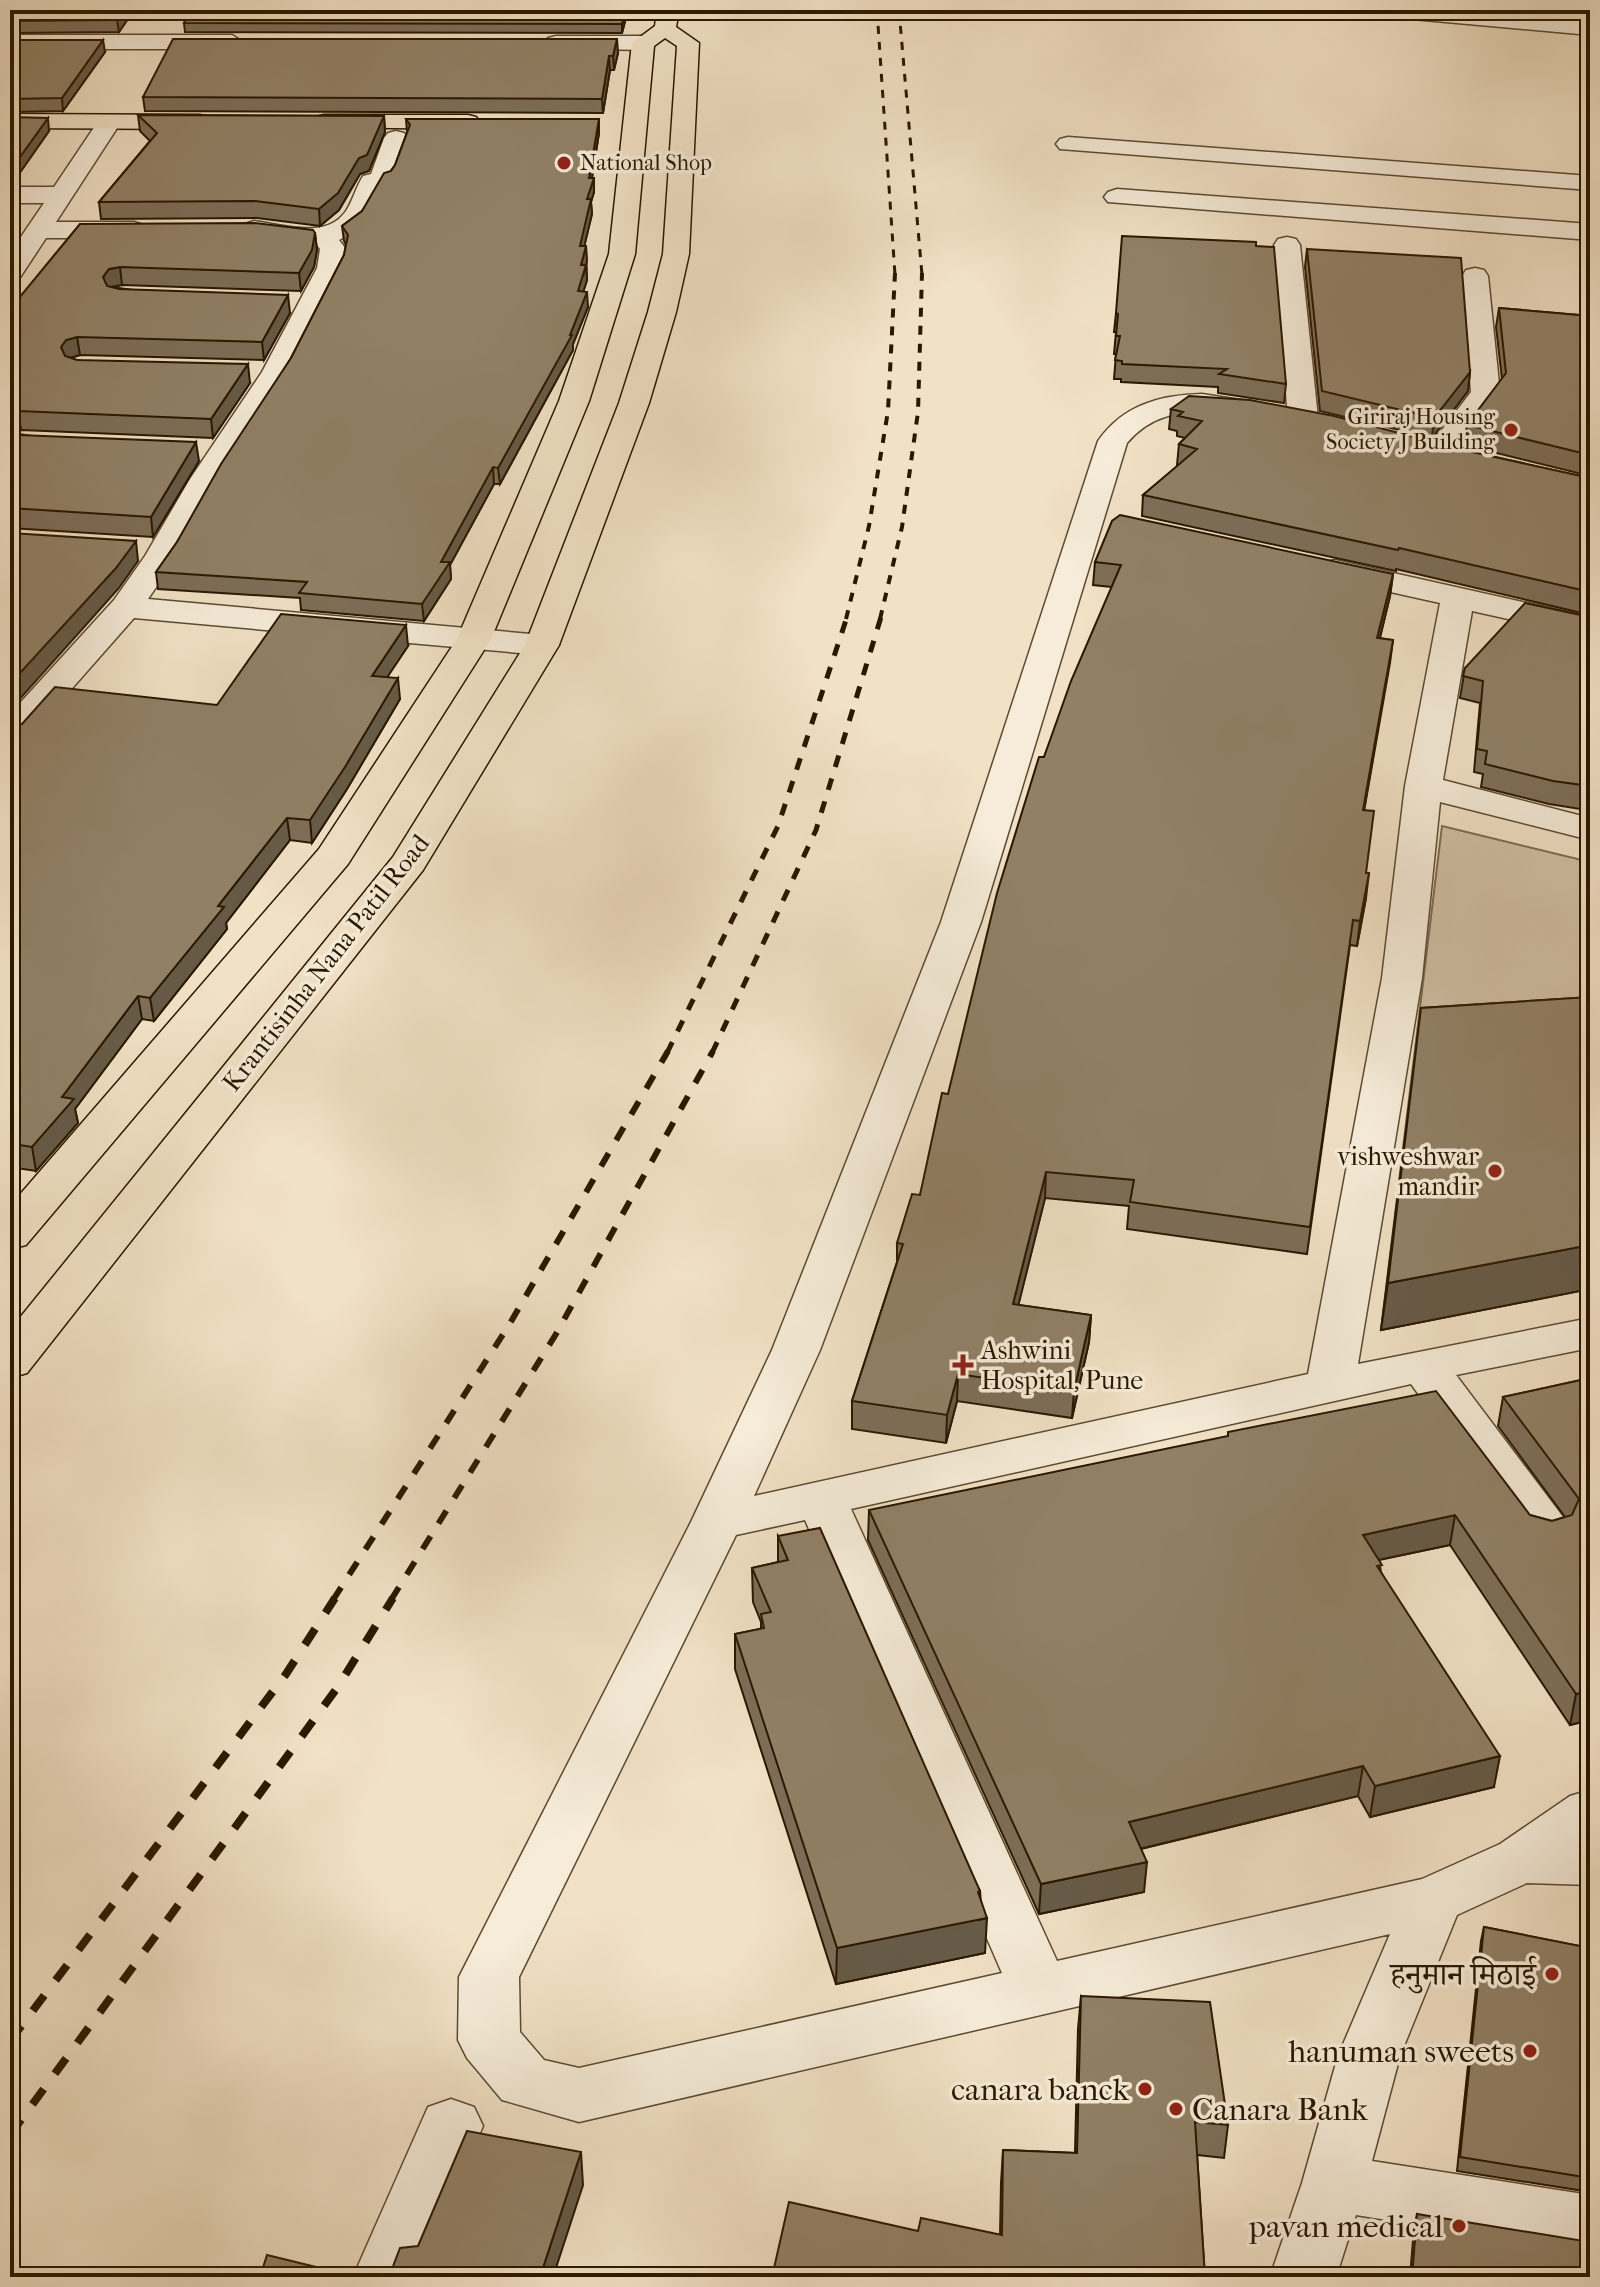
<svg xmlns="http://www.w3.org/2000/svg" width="1600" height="2287" viewBox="0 0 1600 2287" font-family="'IM FELL French Canon','Noto Serif Devanagari',serif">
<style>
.green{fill:#cfbfa4;stroke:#7c6b52;stroke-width:2}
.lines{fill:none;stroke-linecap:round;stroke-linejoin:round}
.minor-casing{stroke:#5c4a31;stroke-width:3}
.major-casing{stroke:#2a1700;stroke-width:3}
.minor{fill:#f6ecd9;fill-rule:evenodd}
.major{fill:#f1e1c5;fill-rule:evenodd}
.rail-far4{stroke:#2a1700;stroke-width:3;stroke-dasharray:8 8;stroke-linecap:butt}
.rail-far3{stroke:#2a1700;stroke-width:4;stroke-dasharray:9 9;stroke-linecap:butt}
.rail-far2{stroke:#2a1700;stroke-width:5;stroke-dasharray:12 12;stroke-linecap:butt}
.rail-far1{stroke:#2a1700;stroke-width:6;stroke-dasharray:15 15;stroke-linecap:butt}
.rail{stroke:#2a1700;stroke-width:8;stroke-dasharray:19 19;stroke-linecap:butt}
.wall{fill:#7d6e58;stroke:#2a1700;stroke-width:2}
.shaded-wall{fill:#665a47;stroke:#2a1700;stroke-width:2}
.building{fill:#918066;stroke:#2a1700;stroke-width:2}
.poi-dot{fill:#8f2418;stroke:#f6ecd9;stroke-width:3}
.labels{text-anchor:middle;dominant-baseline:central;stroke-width:7;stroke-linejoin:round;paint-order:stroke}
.far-poi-label{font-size:22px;fill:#2a1700;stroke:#f6ecd9;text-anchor:start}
.street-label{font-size:26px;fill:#2a1700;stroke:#f6ecd9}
.poi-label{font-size:26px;fill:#2a1700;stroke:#f6ecd9;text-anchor:end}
.near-poi-label{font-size:32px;fill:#2a1700;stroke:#f6ecd9;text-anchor:end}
</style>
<rect width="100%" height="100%" fill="#f1e1c5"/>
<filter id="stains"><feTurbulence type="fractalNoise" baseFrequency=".0025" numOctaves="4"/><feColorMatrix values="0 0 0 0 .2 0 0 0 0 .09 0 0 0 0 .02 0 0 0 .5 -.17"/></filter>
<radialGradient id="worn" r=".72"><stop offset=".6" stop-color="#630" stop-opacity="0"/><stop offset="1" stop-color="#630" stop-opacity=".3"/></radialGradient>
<path class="green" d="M1442 826 1590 862V1287L1381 1330Z"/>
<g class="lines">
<defs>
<path id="minor" d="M1368 10H1454L1590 21V35L1379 16Z
M10 35H232L243 42 232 49H10Z
M556 36H643L654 43 643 50 548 48 545 43 548 38Z
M109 115 117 117 121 122 56 222H134L143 225 147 230 143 235 134 238H46L19 279 10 281V253L44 203H10V187H54L101 117Z
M396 131 404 133 408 138 394 177 391 182 383 184C373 208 364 228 339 240L346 249 343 268 290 372 220 479 177 557 148 599 542 635 554 638 559 645 554 652 542 655 134 618 23 744 10 747V714L114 600 145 556 190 479 262 372 317 268 320 249 316 244 254 237 245 234 241 229 245 224 254 221C283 225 326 240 346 211 353 200 356 187 363 176L371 174 384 138 388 133Z
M1068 137 1590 176V190L1060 149 1056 144 1060 139Z
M1117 189 1590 224V240L1108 202 1104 197 1108 192Z
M1287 237 1296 239 1300 245 1318 418 1313 424 1303 427 1293 424 1288 418 1274 245 1278 239Z
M1475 268 1484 270 1488 276 1500 393 1451 458 1440 461 1429 458 1425 452 1471 392 1462 276 1466 270Z
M1202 394 1247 401 1252 407 1247 413C1236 416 1227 414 1215 413 1180 410 1151 415 1127 443L981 922 820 1350 754 1496 1308 1374 1382 978 1405 786 1440 603 1323 577 1319 570 1323 563 1335 560 1590 617V637L1472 611 1443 780 1590 818V840L1440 802 1422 978 1358 1364 1590 1318V1348L1456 1375 1563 1517 1571 1530 1563 1543 1545 1548 1527 1543 1411 1384 851 1509 1057 1961 1422 1879 1500 1844 1570 1796 1590 1790V1885L1527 1883 1457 1915 1400 2056 1372 2161 1590 2195V2253L1356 2215 1336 2277H1270L1302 2183 1338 2056 1390 1934 579 2122 502 2100 467 2058 458 2040 459 1977 691 1522 772 1350 941 922 1098 441C1123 405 1160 395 1202 394ZM805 1520 1002 1973 579 2068 544 2060 520 2032 519 1977 736 1535Z
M451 2099 474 2107 483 2126 419 2277H353L428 2107Z"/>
<path id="major" d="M657 10H679L676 27 699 43 689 254 676 312 649 403 559 645 423 870 27 1373 10 1378V1330L393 857 525 645 619 403 648 312 663 254 677 46 665 38 654 46 635 254 589 401 491 639 348 864 26 1245 10 1249V1206L319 849 457 639 559 401 609 254 632 43 655 26Z
M10 114 200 115 208 117 212 122 208 127 200 129 10 128Z
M324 115H468L476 117 480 122 476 127 468 129 316 127 312 122 316 117Z"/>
</defs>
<use href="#minor" class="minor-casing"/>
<use href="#major" class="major-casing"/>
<use href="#minor" class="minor"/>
<use href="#major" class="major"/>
<path class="rail-far4" d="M877 10 895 275
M899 10 922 275"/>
<path class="rail-far3" d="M846 619 869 526 888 411 895 273
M880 619 902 527 918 412 922 273"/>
<path class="rail-far2" d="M667 1053 778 826 847 617
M712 1053 816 830 881 617"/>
<path class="rail-far1" d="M333 1600 509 1325 668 1051
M391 1600 556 1334 713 1051"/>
<path class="rail" d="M10 2041 286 1674 335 1598
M10 2135 337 1688 393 1598"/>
</g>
<path class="wall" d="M10 10H134L119 32 10 33Z
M628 10 622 33 185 32 184 23Z
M10 40 105 52 63 111 10 112Z
M618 53 614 70H610L603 113 145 111 143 97Z
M138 115 384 116 385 132 369 171 360 174 339 210 320 226 257 218 101 219 99 202 150 141 140 131Z
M10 117 49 131 14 181H10Z
M406 119H599V133L592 178 594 192 591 202 592 214 584 246H586L587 280 583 292 588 307 573 344V350L500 484H494L450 565 451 579 424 621 301 610 300 598 158 589 156 572 177 542 291 358 344 255 346 245 344 241 342 226 362 211 395 165 407 132Z
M80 224 315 233 317 250 314 267 301 291 122 285 112 287 290 313 264 360 80 355 70 358 77 360 250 383 213 438 21 430 12 433 199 461 153 537 10 528V309Z
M1256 246 1286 384 1284 403 1218 393V387L1121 382V379H1114L1116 354H1114L1116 332H1114L1116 313Z
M1307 249 1470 372 1468 391 1432 438 1320 411 1305 267Z
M1499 308 1590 316V476L1464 445 1467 425 1502 379 1496 327Z
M1171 409 1472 452 1590 478V615L1396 569V571L1142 516 1143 495 1179 465H1177L1179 444 1185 438 1177 436V431L1169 429Z
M1095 562 1393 574 1390 596 1380 638 1393 640 1364 810 1366 898 1357 946 1350 945 1307 1254 1127 1229 1129 1206 1045 1198 1018 1305 1091 1315 1089 1342 1072 1418 957 1401 946 1443 852 1429V1401L897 1262V1243L920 1195 1044 757 1112 587 1093 585Z
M1590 617V815L1587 814V810L1549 804 1481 787 1483 774 1474 772 1480 703 1460 698 1465 668Z
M408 646 387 677 400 699 347 789 312 843 290 840 226 923 227 929 154 1021 142 1019 75 1109 78 1123 36 1171 17 1168 10 1177V728L217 705Z
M1590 997V1289L1381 1330 1421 1008Z
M1590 1378V1720L1570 1725 1450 1545 1379 1560 1381 1572 1494 1787 1370 1817 1358 1796 1141 1849 1144 1892 1039 1914 868 1540 869 1510 1530 1515 1552 1521 1565 1517 1498 1426 1503 1397Z
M778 1536 980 1891 985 1953 836 1984 735 1669V1634L761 1629V1622L753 1602 752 1568 778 1562Z
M1484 1927 1590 1948V2192L1457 2171 1481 1941Z
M1081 1996 1228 2125 1224 2158 1197 2155 1205 2277 918 2231 1000 2235 1001 2183 1003 2150 1075 2153 1078 2029Z
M1417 2214 1590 2277H1410L1414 2228Z"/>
<path class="shaded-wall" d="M124 10H134L119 32 117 20Z
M626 10H628L622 33V24Z
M617 39 618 53 614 70 613 56Z
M103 40 105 52 63 111 62 98Z
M609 56 610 70 603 113 602 99Z
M384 116 385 132 369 171 360 174 339 210 320 226 319 209Z
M48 118 49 131 14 181 12 168Z
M599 119V133L590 190 594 178V192L591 202 592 214 581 260 580 246 589 178Z
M315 233 317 250 314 267 301 291 299 273Z
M586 246 587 261 583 276 586 265 587 280 579 306 578 291 581 265Z
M120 267 122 285 111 287 106 294 103 277 109 269Z
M587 292 588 307 573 344V350L500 484 498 468 570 335Z
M288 295 290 313 264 360 262 342Z
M77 337 80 355 69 358 64 365 61 347 66 340Z
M248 364 250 383 213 438 211 419Z
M1470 372 1468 391 1432 438 1434 418Z
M18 411 21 430 10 433V413Z
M196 442 199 461 153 537 151 517Z
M493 467 494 484 450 565 451 579 424 621 422 604 441 562Z
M136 541 138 561 119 588 10 710V684Z
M1393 574 1390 596 1374 661 1377 638Z
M406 625 408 646 374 697 372 676Z
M1393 640 1390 663 1360 834 1363 810Z
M398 678 400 699 347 789 312 843 310 820Z
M287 818 290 840 226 923 227 929 154 1021 150 998 218 906Z
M1369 873 1366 898 1357 946 1360 921Z
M138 996 142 1019 75 1109 78 1123 36 1171 32 1147 62 1097Z
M13 1144 17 1168 10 1177V1147Z
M1046 1172 1045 1198 1012 1331 1013 1304Z
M1590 1245V1289L1381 1330 1388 1283Z
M1091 1315 1089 1342 1072 1418 1074 1391Z
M958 1374 957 1401 946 1443 947 1415Z
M1455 1515 1450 1545 1359 1564 1363 1535Z
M1590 1691V1720L1570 1725 1576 1694Z
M1500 1756 1494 1787 1370 1817 1375 1786Z
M1363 1766 1358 1796 1127 1852 1129 1822Z
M1147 1862 1144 1892 1039 1914 1041 1884Z
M980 1891 979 1920 987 1918 985 1953 836 1984 837 1948Z
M581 2152 583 2185 553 2277H540Z"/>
<path class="building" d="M10 10H124L117 20 10 21Z
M190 10H626L622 24 184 23Z
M173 39H617L613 56H609L602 99 143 97Z
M10 40H103L62 98 10 99Z
M138 115 384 116 367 155 359 158 338 193 319 209 255 201 99 202 157 133Z
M10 117 48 118 12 168H10Z
M406 119H599L589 178H594L587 199H591L580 246H586L581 265H586L578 291 587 292 570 335H572L498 468 493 467 441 562H450L422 604 299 593 307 582 156 572 177 542 221 464 291 358 344 255 348 235 342 226 362 211 384 173 391 171 395 165 410 125Z
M255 223 313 230 315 233 312 250 299 273 120 267 109 269 103 277 107 286 119 289 288 295 262 342 77 337 66 340 61 347 65 356 77 360 248 364 211 419 18 411 10 413V309L80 224Z
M1122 236 1256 242V246L1274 247 1286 384 1219 374 1227 369 1122 364V361L1115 360 1120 336H1116L1118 314 1116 313Z
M1307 249 1461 258 1470 372 1434 418 1322 391Z
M1499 308 1590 316V455L1467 425 1506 373Z
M1189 396 1250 400 1334 416 1472 452 1590 478V592L1399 548 1398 550 1143 495 1197 449 1179 444 1202 421 1178 416 1183 412 1171 409Z
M10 432 18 435 196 442 151 517 10 508Z
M1120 515 1393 574 1377 638 1393 640 1363 810 1374 811 1366 873H1369L1360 921 1353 920 1310 1227 1130 1202 1134 1180 1046 1172 1013 1304 1091 1315 1074 1391 958 1374 947 1415 852 1401 903 1244 897 1243 912 1194 920 1195 942 1093 948 1094 997 893 1039 757H1044L1071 681 1121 565 1095 562 1112 521Z
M10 533 136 541 116 568 10 684Z
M1525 603 1590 617V786L1553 781 1485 764 1487 751 1477 749 1483 681 1463 676 1465 668Z
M281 614 406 625 372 676 398 678 345 767 310 820 287 818 218 906 224 907 150 998 138 996 62 1097 74 1099 32 1147 13 1144 10 1147V727L22 724 55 687 217 705Z
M1590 997V1245L1388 1283 1421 1008Z
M1590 1378V1691L1576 1694 1455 1515 1363 1535 1382 1565 1377 1566 1500 1756 1375 1786 1363 1766 1129 1822 1147 1862 1041 1884 869 1510 1228 1436V1432L1436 1391 1530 1515 1552 1521 1572 1515 1579 1499 1503 1397Z
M820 1528 980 1891 978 1892 987 1918 837 1948 735 1634 764 1628 761 1614 771 1612 752 1568 788 1560 778 1536Z
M1484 1927 1590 1948V2178L1460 2157Z
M1081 1996 1210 2002 1228 2125 1195 2122 1205 2277H772L789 2202 918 2231 921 2218 1002 2235 1003 2150 1077 2153Z
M467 2131 581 2152 540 2277H389L400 2248 418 2246Z
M1417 2214 1590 2242V2277H1412Z
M267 2255 357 2277H260Z"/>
<g class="poi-dot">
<circle cx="564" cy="163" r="8"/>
<circle cx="1511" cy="430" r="8"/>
<circle cx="1495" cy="1171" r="8"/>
<path d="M959 1353h8v8h8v8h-8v8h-8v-8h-8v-8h8z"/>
<circle cx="1552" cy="1974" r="8"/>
<circle cx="1530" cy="2051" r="8"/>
<circle cx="1145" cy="2089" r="8"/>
<circle cx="1176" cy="2109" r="8"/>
<circle cx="1459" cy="2226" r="8"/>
</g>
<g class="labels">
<g class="far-poi-label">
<text x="580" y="163">National Shop</text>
<text x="1495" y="417" text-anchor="end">Giriraj Housing<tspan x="1495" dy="25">Society J Building</tspan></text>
</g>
<g class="street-label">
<text transform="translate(326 963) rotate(-52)">Krantisinha Nana Patil Road</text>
</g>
<g class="poi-label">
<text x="1479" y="1156">vishweshwar<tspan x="1479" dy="30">mandir</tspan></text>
<text x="981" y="1350" text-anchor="start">Ashwini<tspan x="981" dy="30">Hospital, Pune</tspan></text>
</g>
<g class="near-poi-label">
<text x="1536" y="1974">हनुमान मिठाई</text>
<text x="1514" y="2051">hanuman sweets</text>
<text x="1129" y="2089">canara banck</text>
<text x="1192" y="2109" text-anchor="start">Canara Bank</text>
<text x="1443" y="2226">pavan medical</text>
</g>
</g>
<rect width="1600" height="2287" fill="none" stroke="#f1e1c5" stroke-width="40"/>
<rect x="12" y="12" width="1576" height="2263" fill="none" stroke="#2a1700" stroke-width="4"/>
<rect x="20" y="20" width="1560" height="2247" fill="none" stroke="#2a1700" stroke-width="2"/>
<rect width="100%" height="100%" filter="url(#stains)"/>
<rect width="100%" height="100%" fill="url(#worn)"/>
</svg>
